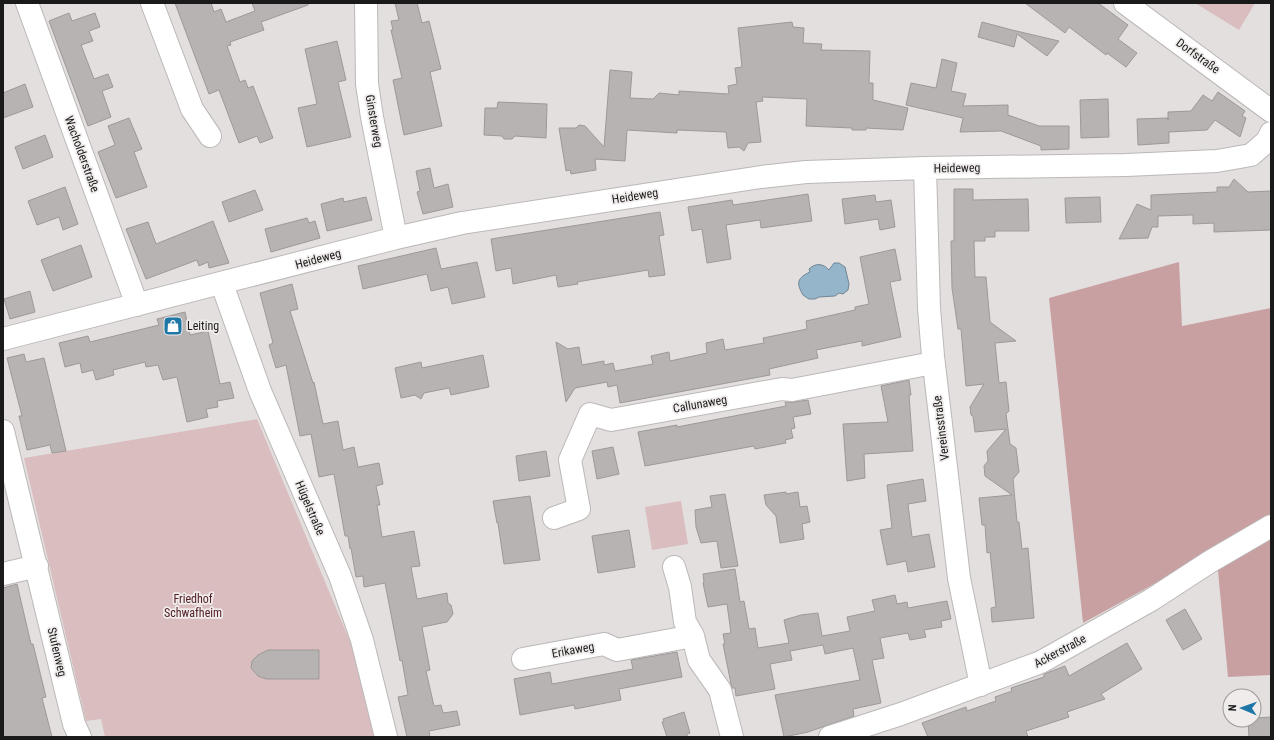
<svg xmlns="http://www.w3.org/2000/svg" width="1274" height="740" viewBox="0 0 1274 740" font-family="'Roboto Condensed',sans-serif">
<style>
.green{fill:#dabdbe}
.forest{fill:#c8a0a1}
.water{fill:#95b5cb;stroke:#708696}
.building{fill:#b7b3b3;stroke:#9d9999}
.lines{fill:none;stroke-linecap:round;stroke-linejoin:round}
.minor-casing{stroke:#bcb8b8;stroke-width:24}
.minor{stroke:#fff;stroke-width:22}
.labels{text-anchor:middle;dominant-baseline:central;stroke-width:3.5;stroke-linejoin:round;paint-order:stroke}
.street-label{font-size:12px;fill:#1b1a1a;stroke:#f0ecec}
.poi-label{font-size:12px;fill:#1b1a1a;stroke:#f0ecec;text-anchor:start}
.park-label{font-size:12px;fill:#542025;stroke:#f0ecec}
</style>
<rect width="100%" height="100%" fill="#e3dfdf"/>
<path class="green" d="M1195 3H1255L1239 30Z
M257 419 359 663 375 737H105L101 719 86 721 24 458Z
M681 501 688 544 652 550 645 507Z"/>
<path class="forest" d="M1179 262 1182 326 1271 308V675L1228 677 1216 550 1083 623 1049 298Z"/>
<path class="water" d="M834 263H839L845 267 849 284 848 290 843 294 839 293 835 296 819 297 815 299H809L803 295C796 283 797 278 810 272L809 269C815 263 823 263 829 270Z"/>
<path class="building" d="M175 3H211L214 12 221 9 226 22 255 11 252 3H308V5L261 22 264 30 230 42 231 45 227 46 240 82 245 80 248 88 253 86 273 138 260 143 257 136 239 143 219 90 209 94Z
M395 3H417L422 23 429 21 441 69 430 72 442 126 404 135 393 80 402 78 391 30H393L391 21 399 20Z
M1025 3H1098L1128 25 1118 39 1137 53 1126 67 1107 53 1106 55 1069 27 1065 33Z
M69 13 72 21 95 13 100 27 89 31 93 41 81 45 94 79 108 74 113 87 102 91 111 117 88 126 49 21Z
M792 22 793 27 804 28 803 43 822 44 821 50 870 51 869 83H873V100L908 108 903 130 866 128V130H852V128L806 126 807 99 762 97 763 101 756 102 761 142 748 143 744 151 739 147 728 148 726 132 677 130V133L627 130 625 161 595 159 596 170 571 174 570 170 566 171 559 128H576L579 125 585 126 604 147 610 70 632 72 630 98 653 99 659 93 679 95V91L729 94 728 86 737 84 735 68 742 67 738 28Z
M982 22 1012 30 1059 41 1047 56 1017 34 1014 47 978 37Z
M337 41 346 80 338 82 351 137 307 147 298 108 317 104 305 49Z
M942 59 957 63 951 91 966 94 963 106 1008 105V115L1039 126H1069V149L1041 150V146L1001 131 960 132 963 118 906 105 911 83 936 88Z
M25 84 33 107 3 118V93Z
M1218 92 1245 111 1242 116 1246 118 1240 137 1215 120 1207 130 1169 132V143L1138 145 1137 119 1168 118V120V112L1191 111 1203 95 1212 101Z
M1108 99 1109 137 1081 138 1080 100Z
M498 102 547 104 546 138 515 136 512 139H504L502 136 484 135 485 108H497Z
M129 118 142 149 134 152 147 187 116 198 98 152 115 145 108 126Z
M45 135 53 157 23 169 15 147Z
M430 168 434 188 448 184 453 207 423 214 417 192 420 191 416 171Z
M1234 179 1248 192 1271 191V230L1214 232V223L1193 224V215L1158 216V227H1152L1148 238 1119 239 1137 204 1151 210V195L1217 192V187H1229Z
M65 187 78 224 63 230 59 217 37 225 28 201Z
M954 189H973V200L1028 199 1029 231H995V237H985V241H974L975 277H986L990 322 1016 341 995 343 999 383 1006 382 1009 411 1006 414 1010 444 1016 448 1019 472 1013 479 1017 522H1019L1022 549 1028 548 1034 618 992 622 991 608 996 607 990 552 987 553 985 525H982L979 498 1012 495 985 476 984 466 988 461 987 451 1006 429 975 432 973 416 971 415 970 407 984 384 966 386 961 329H958L952 288 951 241H954Z
M255 190 263 210 229 222 222 202Z
M808 194 812 221 761 228 760 220 726 225 731 259 707 263 702 229 692 231 688 207 732 200 733 205Z
M875 195 876 202 891 200 895 227 880 230 878 219 845 224 842 199Z
M366 197 372 220 327 231 321 204 343 198 344 202Z
M1100 197 1101 222 1066 223 1065 198Z
M660 212 664 235 659 236 665 275 649 277 648 270 577 282 578 284 558 287 556 275 513 284 511 268 496 271 491 239Z
M307 218 309 223 315 221 320 238 271 252 265 229Z
M213 221 229 263 209 268 208 262 199 266 197 260 146 279 126 229 148 222 156 244Z
M81 245 92 277 53 291 41 260Z
M436 248 441 269 477 262 485 297 452 304 448 287 431 291 427 274 363 289 358 266Z
M895 249 901 280 890 282 901 337 862 346V341L816 350 818 358 769 369 770 375 620 403 617 385 608 387 607 382 575 388 566 402 556 342 568 349 579 347 582 365 604 361V365L613 363 615 371 653 364 651 356 669 352 670 361 707 353 706 343 715 341 723 339 725 350 764 343 763 338 807 329 806 321 855 310V307L869 304 860 257Z
M292 284 298 309 290 311 313 383 314 382 323 424 338 421 343 450 354 447 358 467 379 463 383 484 376 486 380 505H377L382 537 414 531 420 566 411 567 417 599 447 593 448 603 451 605 453 614 447 622 422 627 430 670 426 671 434 706 441 705 443 713 457 711 460 725 429 731 430 737H407L398 697 408 695 402 660 400 661 385 583 364 587 363 576 356 577 351 548 350 549 348 536H345L334 474 319 477 311 434 300 436 286 365 276 368 269 345 273 343 260 293Z
M30 291 35 312 10 319 4 299Z
M185 312 190 335 208 331 220 384 230 382 234 398 217 401 218 407 206 409 208 417 187 422 177 377 163 380 158 365 146 367 145 362 113 370 114 375 96 380 93 370 82 373 80 363 65 367 59 343 88 336 90 342 159 325 157 319Z
M24 354 26 362 44 358 66 451 52 453 50 445 27 450 19 416H22L7 358Z
M483 355 489 387 451 395 449 388 424 393 421 399 415 395 401 398 395 368 421 362 422 368Z
M909 380 911 395H909L913 451 864 454 865 478 847 481 843 424 888 422 881 386Z
M808 400 811 414 793 417 795 428 791 429 793 438 785 440 786 443 755 449 754 446 645 466 638 432 677 425V427L786 406 785 402H794Z
M613 447 619 474 597 479 592 451Z
M546 451 550 476 519 481 516 456Z
M923 479 926 501 908 504 912 537 929 534 935 567 908 572 906 561 887 565 880 530 892 528 887 485Z
M786 492V494L798 492 800 507 807 506 810 522 802 524 804 539 780 543 776 516 766 505 764 495Z
M725 494 738 566 721 568 717 541 701 543 696 527 695 510 712 507 710 496Z
M530 496 540 560 504 564 498 523H497L493 501Z
M629 530 635 567 598 573 592 536Z
M735 569 740 602 744 601 749 629 755 628 758 648 789 643 784 620 801 615 818 613 822 636 850 631 847 617 875 611 872 600 895 595 897 604 907 602 908 608 947 601 951 619 941 621 942 627 924 630 926 637 910 640 908 633 880 638 884 658 872 660 881 703 853 709 854 716 808 732 784 737 775 695 860 680 853 648 825 654 823 645 790 651 792 660 770 664 775 689 736 696 735 688H732L731 684 723 644H725L723 634 731 633 727 604 708 607 703 583 704 582 703 574Z
M17 584 31 644H33L46 697 42 698 52 737H3V588Z
M1185 609 1202 639 1183 650 1166 620Z
M1127 643 1142 669 1101 694 1105 699 1067 712 1069 717 1026 731 1028 737H928L922 723 966 707 967 711 996 701 995 697 1012 691 1011 688 1044 677V674L1065 666 1069 676Z
M268 650H319V679H266L258 676 251 668 252 661 258 655Z
M677 652 682 677 619 689 621 700 575 709 574 705 520 715 514 679 550 672 552 684 633 669 631 660Z
M684 712 690 733 687 734V737H667L662 722 664 721 663 719Z
M1271 717V737H1249L1248 720H1254V718Z"/>
<g class="lines">
<defs>
<path id="minor" d="M27 3 137 305
M152 3 192 109 210 136
M366 3 367 84 372 117 396 238
M1125 3 1271 111
M925 168 929 308 933 356 959 578 981 685
M222 284 260 391 340 576 362 640 386 737
M3 339 396 238 462 223 761 177 806 172 925 168 1126 165 1217 161 1251 155 1267 141 1271 133
M3 431 74 724 80 737
M554 518 579 509 570 460 590 414 611 420 782 389 792 390 933 363
M674 567 680 587 685 622 693 636 699 660 720 690 732 737
M3 574 37 566
M523 659 604 644 617 650 693 636
M830 737 901 714 1041 662 1151 600 1211 561 1271 526"/>
</defs>
<use href="#minor" class="minor-casing"/>
<use href="#minor" class="minor"/>
</g>
<defs>
<symbol id="shop-square" viewBox="-11 -11 22 22"><rect x="-9" y="-9" width="18" height="18" rx="4" fill="#1e77a6" stroke="#f0ecec"/><path d="M-5-2.5h2.3a2.7 3.5 0 0 1 5.4 0H5L5.5 6h-11ZM-1.5-2.5h3a1.5 2.3 0 0 0-3 0Z" fill="#fff"/></symbol>
</defs>
<g fill-rule="evenodd">
<use href="#shop-square" x="162" y="315" width="22" height="22"/>
</g>
<g class="labels">
<g class="street-label">
<text transform="translate(1198 56) rotate(36)">Dorfstraße</text>
<text transform="translate(374 121) rotate(80)">Ginsterweg</text>
<text transform="translate(82 154) rotate(70)">Wacholderstraße</text>
<text transform="translate(957 168) rotate(-1)">Heideweg</text>
<text transform="translate(635 196) rotate(-9)">Heideweg</text>
<text transform="translate(318 259) rotate(-15)">Heideweg</text>
<text transform="translate(700 404) rotate(-10)">Callunaweg</text>
<text transform="translate(941 428) rotate(-97)">Vereinsstraße</text>
<text transform="translate(310 508) rotate(67)">Hügelstraße</text>
<text transform="translate(573 650) rotate(-10)">Erikaweg</text>
<text transform="translate(1060 651) rotate(-28)">Ackerstraße</text>
<text transform="translate(57 652) rotate(77)">Stufenweg</text>
</g>
<g class="poi-label">
<text x="187" y="326">Leiting</text>
</g>
<g class="park-label">
<text x="193" y="599">Friedhof<tspan x="193" dy="14">Schwafheim</tspan></text>
</g>
</g>
<rect width="1274" height="740" fill="none" stroke="#1b1a1a" stroke-width="8"/>
<g transform="translate(1242 708) rotate(272)"><circle r="19" fill="#f0ecec" stroke="#9b9898"/>
<path d="M0-3L7 15L0 10L-7 15Z" fill="#1e77a6"/>
<text y="-6" font-size="11" font-weight="bold" text-anchor="middle" fill="#1b1a1a">N</text>
</g>
</svg>
